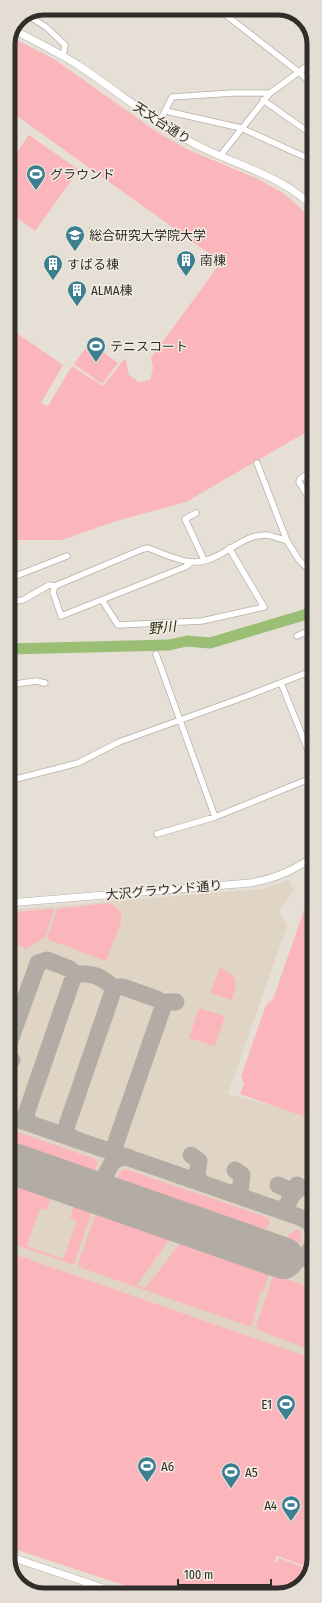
<svg xmlns="http://www.w3.org/2000/svg" width="322" height="1603" viewBox="0 0 322 1603" font-family="'Fira Sans Condensed','Noto Sans JP',sans-serif">
<style>
.built{fill:#e0d4c5}
.green{fill:#fbb6bc}
.lines{fill:none;stroke-linecap:round;stroke-linejoin:round}
.river{stroke:#9bbe75;stroke-width:11}
.taxiway{stroke:#b2aca5;stroke-width:17}
.runway{stroke:#b2aca5;stroke-width:42}
.minor-casing{stroke:#b6afa7;stroke-width:7}
.tertiary-casing{stroke:#b6afa7;stroke-width:8}
.secondary-casing{stroke:#b6afa7;stroke-width:8}
.minor{stroke:#fff;stroke-width:5.5}
.tertiary{stroke:#fff;stroke-width:7}
.secondary{stroke:#fff;stroke-width:7}
.labels{text-anchor:middle;dominant-baseline:central;stroke-width:3;stroke-linejoin:round;paint-order:stroke}
.street-label{font-size:13px;fill:#302d2a;stroke:#f3ece3}
.poi-label{font-size:13px;fill:#302d2a;stroke:#f3ece3;text-anchor:start}
.water-label{font-size:14px;font-style:italic;fill:#212f11;stroke:#f3ece3}
.rim{fill:none;stroke:#302d2a;stroke-width:5}
</style>
<rect width="100%" height="100%" fill="#e6dfd6"/>
<path class="built" d="M289 880 294 890 279 911 287 926 228 1094 284 1109 314 1120V1359L8 1252V910L262 889Z"/>
<path class="green" d="M11 37 54 59 157 132 187 149 258 179 283 193 308 215 314 223V435L310 430 186 502 113 522 62 540H8V327L63 365 41 403 48 406 72 366 103 386 125 358 129 375 139 382 150 380 153 368 151 358 221 262 14 114 8 122V44Z
M29 135 79 170 35 231 8 211V164Z
M90 342 118 363 102 384 74 364Z
M314 866V1120L240 1094 244 1084 241 1076 266 1005 273 999 308 899 309 886 306 872Z
M111 903 121 912V922L106 961 47 939 57 909Z
M54 909 46 936 27 949 8 941V912Z
M220 967 234 977 236 985 232 1000 210 993Z
M199 1008 225 1016 215 1046 189 1038Z
M8 1129 95 1159 98 1163 95 1171 89 1172 8 1144Z
M125 1169 269 1218V1224L264 1231 120 1182C116 1177 119 1171 125 1169Z
M8 1183 51 1198 47 1210 40 1208 27 1246 63 1259 77 1221 70 1218 74 1206 92 1212 74 1264H71L8 1242Z
M97 1211 171 1237 137 1285 146 1288 182 1240 270 1272 264 1290 260 1293 252 1325 248 1326 79 1267 78 1264Z
M296 1230H300L301 1232 300 1243 288 1238 289 1234Z
M8 1252 314 1359V1559L310 1568 277 1556 275 1562 277 1563 279 1558 310 1570 305 1583 283 1595H154L8 1547Z
M274 1274 314 1289V1351L258 1330 256 1326Z"/>
<g class="lines">
<path class="river" d="M8 649 169 645 187 641 210 643 314 612"/>
<path class="taxiway" d="M73 978C81 967 112 979 113 991
M8 1046 38 963 47 960 70 969 73 972V978L26 1114 27 1119 31 1124
M8 1060H12
M8 1116 302 1218 309 1222 314 1230
M71 1137 66 1132V1128L113 991 117 987H123L157 999 161 1002 163 1007
M120 1155 116 1152 115 1145 163 1007 168 1002H176
M191 1155 199 1161 197 1176 203 1184
M235 1170 242 1175 240 1193 246 1199
M105 1179 108 1192 117 1200
M278 1185 289 1190 290 1198
M84 1188C116 1186 99 1158 128 1157
M291 1198C295 1189 304 1185 314 1188
M277 1209C292 1210 289 1193 297 1185
M289 1260C303 1262 310 1253 314 1241"/>
<path class="runway" d="M8 1162 283 1258"/>
<defs>
<path id="minor" d="M217 8 300 73 314 86
M27 15 46 27 65 45 63 56
M263 100 314 136
M166 111 241 128 314 161
M159 123 172 97 233 93H270
M220 156 270 93 314 61
M257 463 287 541
M314 473 310 472 300 479 299 482 314 506
M196 513 185 519 204 560
M8 579 67 556
M55 586 53 592 61 616 185 567 192 562
M8 593 12 602
M102 600 118 625 202 621 264 607 229 548
M8 602 23 600 49 585 55 586 143 549 148 548C162 553 177 561 192 562 220 564 239 534 267 535 273 536 281 539 287 541L299 560 305 566H314
M297 636 314 628
M156 654 215 817
M281 683 314 765
M8 685 36 681 45 683
M8 781 78 763 119 742 247 696 314 670
M157 834 215 817 314 777"/>
<path id="tertiary" d="M8 903 250 883C274 879 295 870 314 856
M8 1556 124 1595
M83 1595 87 1582"/>
<path id="secondary" d="M14 30C35 41 57 52 78 65 116 90 151 120 191 142 232 165 282 174 314 208"/>
</defs>
<use href="#minor" class="minor-casing"/>
<use href="#tertiary" class="tertiary-casing"/>
<use href="#secondary" class="secondary-casing"/>
<use href="#minor" class="minor"/>
<use href="#tertiary" class="tertiary"/>
<use href="#secondary" class="secondary"/>
</g>
<defs>
<symbol id="stadium-pin" viewBox="-11 -11 22 30"><path d="M0 17L-7.5 6A9.5 9.5 0 1 1 7.5 6Z" fill="#3c7f90" stroke="#f3ece3"/><path d="M0-5a6.5 5 0 1 0 0 10a6.5 5 0 1 0 0-10ZM-3.5-1.8h7v3.6h-7Z" fill="#fff"/></symbol>
<symbol id="university-pin" viewBox="-11 -11 22 30"><path d="M0 17L-7.5 6A9.5 9.5 0 1 1 7.5 6Z" fill="#3c7f90" stroke="#f3ece3"/><path d="M0-5L7-2L0 1L-7-2ZM-4 1L0 2.5L4 1V4Q0 6-4 4Z" fill="#fff"/></symbol>
<symbol id="building-pin" viewBox="-11 -11 22 30"><path d="M0 17L-7.5 6A9.5 9.5 0 1 1 7.5 6Z" fill="#3c7f90" stroke="#f3ece3"/><path d="M-4-6H4V6H1V3H-1V6H-4ZM-2.5-4.3h1.7v1.8h-1.7ZM.8-4.3h1.7v1.8H.8ZM-2.5-1h1.7V.8h-1.7ZM.8-1h1.7V.8H.8Z" fill="#fff"/></symbol>
</defs>
<g fill-rule="evenodd">
<use href="#stadium-pin" x="25" y="163" width="22" height="30"/>
<use href="#university-pin" x="64" y="224" width="22" height="30"/>
<use href="#building-pin" x="175" y="249" width="22" height="30"/>
<use href="#building-pin" x="42" y="253" width="22" height="30"/>
<use href="#building-pin" x="66" y="279" width="22" height="30"/>
<use href="#stadium-pin" x="85" y="335" width="22" height="30"/>
<use href="#stadium-pin" x="275" y="1393" width="22" height="30"/>
<use href="#stadium-pin" x="136" y="1455" width="22" height="30"/>
<use href="#stadium-pin" x="220" y="1461" width="22" height="30"/>
<use href="#stadium-pin" x="280" y="1494" width="22" height="30"/>
</g>
<g class="labels">
<g class="street-label">
<text transform="translate(162 123) rotate(33)">天文台通り</text>
<text transform="translate(164 890) rotate(-5)">大沢グラウンド通り</text>
</g>
<g class="poi-label">
<text x="50" y="174">グラウンド</text>
<text x="89" y="235">総合研究大学院大学</text>
<text x="200" y="260">南棟</text>
<text x="67" y="264">すばる棟</text>
<text x="91" y="290">ALMA棟</text>
<text x="110" y="346">テニスコート</text>
<text x="272" y="1404" text-anchor="end">E1</text>
<text x="161" y="1466">A6</text>
<text x="245" y="1472">A5</text>
<text x="277" y="1505" text-anchor="end">A4</text>
</g>
<g class="water-label">
<text transform="translate(162 628) rotate(-6)">野川</text>
</g>
</g>
<path d="M0 0H322V1603H0ZM44 15H278A29 29 0 0 1 307 44V1559A29 29 0 0 1 278 1588H44A29 29 0 0 1 15 1559V44A29 29 0 0 1 44 15Z" fill="#e3ddd4" fill-rule="evenodd"/>
<path class="rim" d="M44 15H278A29 29 0 0 1 307 44V1559A29 29 0 0 1 278 1588H44A29 29 0 0 1 15 1559V44A29 29 0 0 1 44 15Z"/>
<path d="M178 1579v6h93v-6" fill="none" stroke="#302d2a" stroke-width="2"/>
<text x="184" y="1579" font-size="12" fill="#302d2a" stroke="#f3ece3" stroke-width="3" paint-order="stroke">100 m</text>
</svg>
